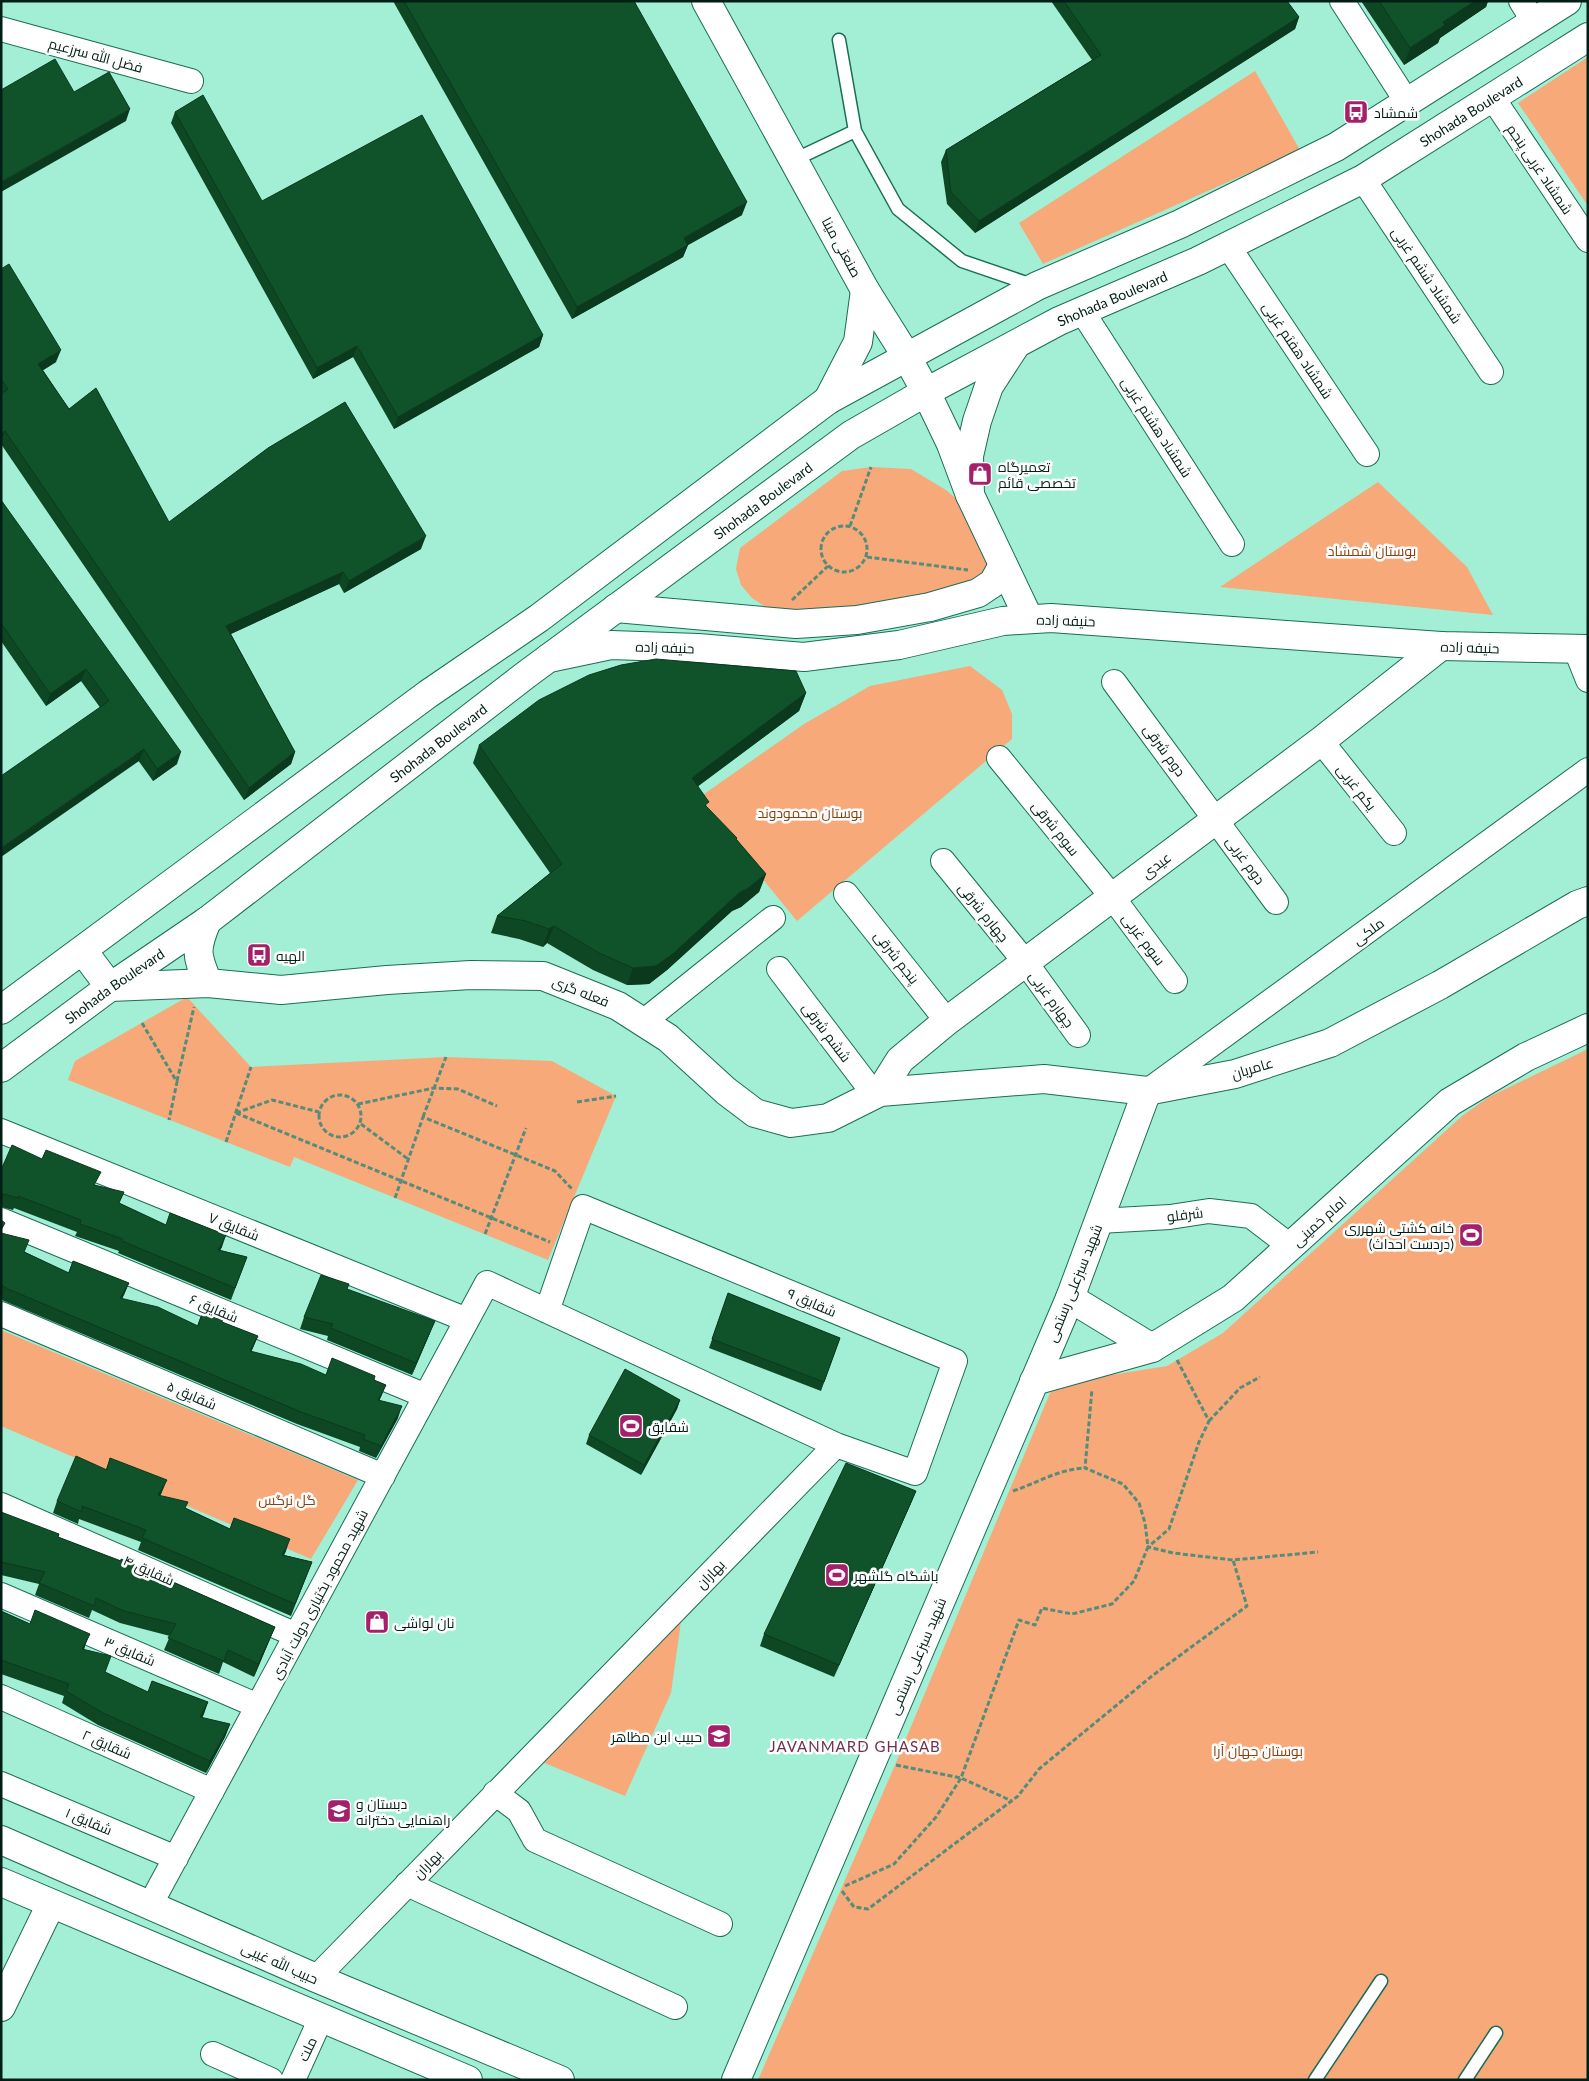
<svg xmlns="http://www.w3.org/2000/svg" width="1589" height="2081" viewBox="0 0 1589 2081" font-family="Lato,Cairo,sans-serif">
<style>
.green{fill:#f8a979}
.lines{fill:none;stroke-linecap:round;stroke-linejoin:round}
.service-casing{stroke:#1a6d58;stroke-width:15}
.minor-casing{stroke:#1a6d58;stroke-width:26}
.tertiary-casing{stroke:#1a6d58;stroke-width:30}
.secondary-casing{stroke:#1a6d58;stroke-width:30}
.path{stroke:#558c7a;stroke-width:3;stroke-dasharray:5 2.5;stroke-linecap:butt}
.service{stroke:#fff;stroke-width:12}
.minor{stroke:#fff;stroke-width:24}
.tertiary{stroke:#fff;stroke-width:28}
.secondary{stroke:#fff;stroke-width:28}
.wall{fill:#0e4724}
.shaded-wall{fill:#0b391d}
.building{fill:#10522a;stroke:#0b391d}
.labels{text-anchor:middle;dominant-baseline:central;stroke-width:5;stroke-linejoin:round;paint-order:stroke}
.street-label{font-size:14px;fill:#001e16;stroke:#fdfdfd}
.poi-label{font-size:14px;fill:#001e16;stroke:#fdfdfd;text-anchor:start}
.park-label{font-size:14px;fill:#87420d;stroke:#fdfdfd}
.neighbourhood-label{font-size:15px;letter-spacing:1px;fill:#713050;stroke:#fdfdfd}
</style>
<rect width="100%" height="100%" fill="#a2efd5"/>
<path class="green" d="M1588 57V206L1518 103Z
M1255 71 1300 150 1043 264 1019 223Z
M871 467 911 469 946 490 966 507 992 555 983 573 974 585 880 606 770 610 752 598 741 585 736 569 740 548 842 471Z
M1378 482 1467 567 1493 615 1220 587Z
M970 666 1002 690 1012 714V739L797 921 697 799 804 724 870 686Z
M187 997 251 1067 446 1057 552 1061 616 1096 548 1260 294 1157 290 1167 68 1080 75 1061Z
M1588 1049V2080H758L895 1765 1050 1393 1059 1386 1092 1378 1167 1366 1223 1333 1462 1116 1489 1097Z
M1 1330 358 1480 311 1559 1 1426Z
M682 1614 671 1693 625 1796 542 1762Z"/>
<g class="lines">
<defs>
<path id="service" d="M839 40 855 131 898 209 962 261 1035 286
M794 160 855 131
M1315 2080 1381 1981
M1465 2080 1496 2033"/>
<path id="minor" d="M1342 1 1407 102
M1521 1 1534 22
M1 29 191 81
M1492 97 1588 240
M1363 179 1491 372
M1228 246 1367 454
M1082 311 1232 544
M1576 650 1588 680
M1114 682 1276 902
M1321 741 1394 833
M999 758 1113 898 1175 981
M943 861 1026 963 1078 1035
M846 894 947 1021
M779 969 874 1094
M643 1022 773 918
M1149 1090 1588 770
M1 1131 467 1320
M1 1220 426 1396
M1099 1221 1170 1217 1209 1211 1251 1216 1290 1246
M547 1311 583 1207 955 1361 915 1473 836 1445
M1 1314 383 1476
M1 1505 296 1635
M1 1595 258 1706
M1 1697 212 1791
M1 1784 176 1858
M495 1793 519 1811 535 1840 720 1924
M407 1884 675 2007
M150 1905 487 1283 836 1445 316 1978
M213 2054 271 2080
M293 2080 321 2018"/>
<g id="tertiary">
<path d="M706 1 865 290 907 357 926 392 951 444 970 495"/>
<path d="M1015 346 989 386 977 421 969 456 970 495 1029 619"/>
<path d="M828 400 858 342 865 290"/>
<path d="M616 608 796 624 857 620 930 607 978 593 993 583 1003 565"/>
<path d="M207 921C195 950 196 954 208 983"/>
<path d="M83 951 110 987"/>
<path d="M110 987 208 983 281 990 387 980 471 975 543 976 618 1006 668 1038 726 1091 755 1113 791 1123 828 1118 880 1092 1044 1079 1147 1091 1235 1074 1330 1043 1440 985 1577 905 1588 901"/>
<path d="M1 1010 428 694 539 618 828 400 1037 286 1180 224 1336 147 1567 1"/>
<path id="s1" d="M1 1068 110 987 207 921 527 674 851 435 926 392 1059 321 1198 261 1363 179 1588 37"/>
<path d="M880 1092 900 1060 947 1021 1321 741 1441 646"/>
<path d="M1070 1298 1152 1348"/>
<path d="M1034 1381 1152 1348 1233 1298 1450 1102 1526 1057 1588 1028"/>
<path d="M1 2007 51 1904"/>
<path d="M736 2080 1070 1298 1147 1091"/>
</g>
<path id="secondary" d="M549 658 611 645 698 648 804 657 899 645 1003 621 1051 618 1441 646 1588 649
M1 1840 316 1978 560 2080
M1 1882 468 2080"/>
</defs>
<use href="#service" class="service-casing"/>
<use href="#minor" class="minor-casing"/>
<use href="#tertiary" class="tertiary-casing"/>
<use href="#secondary" class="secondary-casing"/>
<path class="path" d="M821 549a23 23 0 1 1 46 0a23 23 0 1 1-46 0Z
M850 526 871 467
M867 557 968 570
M792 600 828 566
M142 1023 177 1082 169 1120
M177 1081 194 1007
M319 1116a21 21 0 1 1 42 0a21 21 0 1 1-42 0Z
M577 1102 616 1096
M358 1104 434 1088 458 1089 497 1106
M236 1113 550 1242
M236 1113 272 1100 319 1112
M423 1117 446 1057
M361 1124 408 1159
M226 1142 251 1067
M395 1198 423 1117 555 1171 572 1189
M485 1234 526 1128
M1177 1360 1209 1421 1199 1442 1169 1529 1148 1547 1173 1553 1233 1560 1318 1552
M1209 1421 1240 1388 1260 1377
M1013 1491C1037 1483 1059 1469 1085 1468
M896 1765 961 1778 1012 1801
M845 1886 894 1864 936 1817 961 1778 1019 1620 1035 1625 1042 1608 1072 1614 1112 1604 1134 1581 1148 1547 1145 1523 1139 1503 1123 1484 1085 1468 1092 1389
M842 1891 854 1907 868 1909 1018 1796 1039 1769 1152 1676 1247 1606 1233 1560"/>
<use href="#service" class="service"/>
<use href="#minor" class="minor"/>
<use href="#tertiary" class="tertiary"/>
<use href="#secondary" class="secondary"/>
</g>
<path class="wall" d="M393 1H634L742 215 688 245 683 257 572 319Z
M1051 1H1287L1299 17 1295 29 975 233 947 204 941 162 946 150 1092 60Z
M1361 1H1488L1486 7 1440 38 1438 43 1404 65Z
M175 112 262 201 543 335 539 347 394 429 353 357 313 379 171 123Z
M1 269 56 362 43 370 69 409 169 522 421 549 344 593 339 584 231 634 295 752 291 764 244 800 1 444Z
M1 500 177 764 153 781 81 681 46 706 1 641Z
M806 693 799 711 698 786 707 807 737 840 766 874 759 892 741 907 732 911 667 970 649 984 627 985 593 970 547 943 543 947 519 939 491 933 497 916 550 873 473 763 479 745Z
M1 1170 96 1185 119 1203 166 1225 222 1247 220 1250 247 1257 231 1300 118 1253 119 1251 75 1236 77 1232 14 1208 13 1210 1 1207Z
M1 1233 25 1252 68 1273 73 1261 129 1283 122 1299 197 1326 205 1305 222 1322 258 1336 251 1352 326 1375 374 1380 386 1385 379 1401 398 1418 376 1458 359 1451 360 1447 297 1424 4 1301 1 1299Z
M347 1289 430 1333 412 1375 327 1340 328 1336 300 1329 304 1317Z
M728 1293 840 1338 821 1391 709 1348Z
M680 1400 677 1409 641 1475 586 1444 589 1435Z
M110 1458 162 1492 160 1496 230 1529 234 1518 286 1551 284 1555 312 1562 291 1616 138 1550 141 1542 79 1519 78 1524 53 1513 57 1501 106 1469Z
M916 1491 911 1503 834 1677 760 1646 764 1634Z
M1 1512 58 1537 121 1561V1559L275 1627 254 1677 223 1662 219 1674 164 1650 170 1636 120 1623 92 1610 89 1618 35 1595 39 1584 1 1575Z
M1 1611 30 1624 85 1646 84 1650 105 1672 148 1692 152 1681 208 1702 202 1718 230 1724 225 1737 206 1773 98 1725 62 1703 64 1696 1 1674Z"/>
<path class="shaded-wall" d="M1475 1H1488L1486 7 1440 38 1438 43 1404 65 1410 48 1443 22Z
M1299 17 1295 29 975 233 979 221Z
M130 109 126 121 1 192V182Z
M747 202 742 215 688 245 683 257 572 319 577 307 684 238Z
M543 335 539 347 394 429 398 417Z
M357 346 353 357 313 379 317 368Z
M61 350 56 362 34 376 38 364Z
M5 431 1 442V434Z
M426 536 421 549 344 593 349 581Z
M343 572 339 584 222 638 226 626Z
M86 669 81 681 46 706 50 694Z
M806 693 799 711 685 796 692 778Z
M144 749 139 761 1 857V848Z
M181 752 177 764 153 781 157 769Z
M295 752 291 764 244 800 249 788Z
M766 874 759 892 741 907 732 911 667 970 649 984 627 985 633 968Z
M554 926 547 943 543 947 549 929Z
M4 1194 1 1202V1195Z
M226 1235 222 1247 214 1262 218 1250Z
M129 1283 124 1295 116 1310 120 1298Z
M435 1321 430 1333 412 1375 416 1363Z
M258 1336 253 1348 245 1364 250 1351Z
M386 1385 381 1397 373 1413 378 1400Z
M680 1400 677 1409 641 1475 644 1465Z
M402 1406 398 1418 376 1458 381 1446Z
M167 1480 162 1492 154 1507 158 1495Z
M916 1491 911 1503 834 1677 839 1665Z
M290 1539 286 1551 278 1567 282 1555Z
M275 1627 270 1639 254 1677 258 1664Z
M90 1634 85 1646 78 1661 82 1649Z
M208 1702 204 1714 196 1730 200 1717Z
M230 1724 225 1737 206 1773 210 1761Z"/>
<path class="building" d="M404 1H634L747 202 684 238 688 245 577 307Z
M1064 1H1287L1299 17 979 221 951 192 946 150 1101 55Z
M1379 1H1475L1443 22 1445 25 1410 48Z
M55 59 74 92 109 72 130 109 1 182V90Z
M203 95 262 201 422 115 543 335 398 417 357 346 317 368 175 112Z
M9 264 61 350 38 364 69 409 96 388 169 522 268 448 345 402 426 536 349 581 343 572 226 626 295 752 249 788 5 431 1 434V394L8 389 1 379V269Z
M1 500 181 752 157 769 144 749 1 848V776L109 701 86 669 50 694 1 623Z
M656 659 796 671 806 693 692 778 709 802 705 805 737 838 736 839 766 874 747 889 739 893 674 953 656 966 633 968 599 953 554 926 549 929 526 921 497 916 562 864 479 745 539 700 589 675 621 665Z
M12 1145 42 1159 46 1150 101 1172 94 1185 124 1192 119 1203 166 1225 170 1213 226 1235 218 1250 247 1257 235 1288 122 1241 123 1239 80 1224 81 1220 18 1196V1198L4 1194 1 1195V1170Z
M1 1220 5 1223 1 1230Z
M1 1233 29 1240 24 1252 69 1273 73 1261 129 1283 120 1298 158 1307 198 1326 205 1305 225 1314 222 1322 258 1336 250 1351 301 1364 326 1375 332 1358 375 1376 374 1380 386 1385 378 1400 402 1406 381 1446 363 1439 365 1435 301 1412 8 1289 1 1285Z
M321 1275 349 1284 347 1289 435 1321 416 1363 331 1328 333 1324 304 1317Z
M728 1293 840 1338 824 1382 712 1339Z
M625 1369 680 1400 644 1465 589 1435Z
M76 1456 107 1470 110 1458 167 1480 158 1495 188 1502 185 1508 230 1529 234 1518 290 1539 282 1555 312 1562 295 1604 142 1538 146 1530 82 1506V1512L57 1501Z
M846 1463 916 1491 839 1665 764 1634Z
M1 1512 59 1534 58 1537 121 1561V1559L275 1627 258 1664 228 1650 224 1661 168 1638 176 1624 124 1611 96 1598 94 1606 39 1583 45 1572 1 1562Z
M35 1610 90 1634 82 1649 111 1656 105 1672 148 1692 152 1681 208 1702 200 1717 230 1724 210 1761 103 1713 66 1691 69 1684 1 1660V1611L30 1624Z"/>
<defs>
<symbol id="bus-square" viewBox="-11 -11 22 22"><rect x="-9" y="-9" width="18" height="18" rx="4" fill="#a5206b" stroke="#fdfdfd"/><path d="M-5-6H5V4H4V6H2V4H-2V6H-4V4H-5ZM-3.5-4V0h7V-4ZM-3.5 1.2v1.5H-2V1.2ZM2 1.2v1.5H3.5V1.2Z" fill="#fff"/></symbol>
<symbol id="shop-square" viewBox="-11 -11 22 22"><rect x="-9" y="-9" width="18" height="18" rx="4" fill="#a5206b" stroke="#fdfdfd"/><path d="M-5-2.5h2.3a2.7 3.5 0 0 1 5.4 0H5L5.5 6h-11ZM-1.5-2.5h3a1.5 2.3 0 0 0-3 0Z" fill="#fff"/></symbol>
<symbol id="stadium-square" viewBox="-11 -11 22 22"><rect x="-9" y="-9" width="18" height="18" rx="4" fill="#a5206b" stroke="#fdfdfd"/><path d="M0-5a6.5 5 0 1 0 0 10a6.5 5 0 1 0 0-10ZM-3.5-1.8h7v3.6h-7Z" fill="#fff"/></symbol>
<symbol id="school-square" viewBox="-11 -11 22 22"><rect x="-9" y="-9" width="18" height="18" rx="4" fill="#a5206b" stroke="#fdfdfd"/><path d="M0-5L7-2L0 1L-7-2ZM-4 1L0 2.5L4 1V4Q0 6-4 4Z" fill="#fff"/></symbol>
</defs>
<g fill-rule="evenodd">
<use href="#bus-square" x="1342" y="98" width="28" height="28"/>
<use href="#shop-square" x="966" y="460" width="28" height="28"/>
<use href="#bus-square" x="245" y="941" width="28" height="28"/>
<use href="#stadium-square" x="1457" y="1221" width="28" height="28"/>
<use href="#stadium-square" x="617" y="1412" width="28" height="28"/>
<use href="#stadium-square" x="823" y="1561" width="28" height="28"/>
<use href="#shop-square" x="363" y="1608" width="28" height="28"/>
<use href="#school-square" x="705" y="1722" width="28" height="28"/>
<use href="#school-square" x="325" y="1797" width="28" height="28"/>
</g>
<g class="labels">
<g class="street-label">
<text transform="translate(96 55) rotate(15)">فضل الله سرزعیم</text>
<text stroke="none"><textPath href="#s1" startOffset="1760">Shohada Boulevard</textPath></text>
<text transform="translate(1540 169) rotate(56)">شمشاد غربی پنجم</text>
<text transform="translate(842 247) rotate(61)">صنعتی مینا</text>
<text transform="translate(1427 275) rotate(56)">شمشاد ششم غربی</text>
<text stroke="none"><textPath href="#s1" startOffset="1355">Shohada Boulevard</textPath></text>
<text transform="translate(1298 350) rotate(56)">شمشاد هفتم غربی</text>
<text transform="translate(1157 427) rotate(57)">شمشاد هشتم غربی</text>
<text stroke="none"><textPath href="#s1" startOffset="950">Shohada Boulevard</textPath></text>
<text transform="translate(1066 620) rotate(2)">حنیفه زاده</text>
<text transform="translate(665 647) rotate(2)">حنیفه زاده</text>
<text transform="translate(1470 647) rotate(2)">حنیفه زاده</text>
<text stroke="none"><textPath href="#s1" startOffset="545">Shohada Boulevard</textPath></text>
<text transform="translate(1165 750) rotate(54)">دوم شرقی</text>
<text transform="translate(1357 787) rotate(52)">یکم غربی</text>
<text transform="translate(1056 828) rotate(51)">سوم شرقی</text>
<text transform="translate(1246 860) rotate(54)">دوم غربی</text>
<text transform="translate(1156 865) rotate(-38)">عیدی</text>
<text transform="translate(984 912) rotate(51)">چهارم شرقی</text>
<text transform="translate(1368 931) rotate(-36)">ملکی</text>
<text transform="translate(1144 939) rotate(53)">سوم غربی</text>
<text transform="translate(897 957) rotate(52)">پنجم شرقی</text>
<text stroke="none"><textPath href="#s1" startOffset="140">Shohada Boulevard</textPath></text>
<text transform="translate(581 991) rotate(22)">فعله گری</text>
<text transform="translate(1052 999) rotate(54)">چهارم غربی</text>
<text transform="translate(827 1032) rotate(53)">ششم شرقی</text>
<text transform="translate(1252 1068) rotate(-17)">عامریان</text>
<text transform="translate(1185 1214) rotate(-7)">شرفلو</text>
<text transform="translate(1319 1221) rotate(-42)">امام خمینی</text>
<text transform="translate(234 1226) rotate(22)">شقایق ۷</text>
<text transform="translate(1074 1283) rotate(-68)">شهید سبزعلی رستمی</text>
<text transform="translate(812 1302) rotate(23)">شقایق ۹</text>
<text transform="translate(214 1308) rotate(23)">شقایق ۶</text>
<text transform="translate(192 1395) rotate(23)">شقایق ۵</text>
<text transform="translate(149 1570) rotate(24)">شقایق ۴</text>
<text transform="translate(710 1574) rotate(-46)">بهاران</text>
<text transform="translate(319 1594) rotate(-62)">شهید محمود بختیاری دولت آبادی</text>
<text transform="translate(130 1651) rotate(23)">شقایق ۳</text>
<text transform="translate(917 1656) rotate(-67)">شهید سبزعلی رستمی</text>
<text transform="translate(107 1744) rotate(24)">شقایق ۲</text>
<text transform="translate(89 1821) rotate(23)">شقایق ۱</text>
<text transform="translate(427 1864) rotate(-46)">بهاران</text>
<text transform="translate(280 1963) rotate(24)">حبیب الله غیبی</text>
<text transform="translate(307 2049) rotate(-65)">ملت</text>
</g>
<g class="poi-label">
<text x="1374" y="112">شمشاد</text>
<text x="998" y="466">تعمیرگاه<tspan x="998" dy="16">تخصصی قائم</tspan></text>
<text x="276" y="955">الهیه</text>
<text x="1454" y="1227" text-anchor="end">خانه کشتی شهرری<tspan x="1454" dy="16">(دردست احداث)</tspan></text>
<text x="648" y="1426">شقایق</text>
<text x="854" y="1575">باشگاه گلشهر</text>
<text x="394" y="1622">نان لواشی</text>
<text x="702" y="1736" text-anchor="end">حبیب ابن مظاهر</text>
<text x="356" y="1803">دبستان و<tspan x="356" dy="16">راهنمایی دخترانه</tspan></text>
</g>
<g class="park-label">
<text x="1372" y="550">بوستان شمشاد</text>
<text x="810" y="812">بوستان محمودوند</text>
<text x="287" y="1499">گل نرگس</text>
<text x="1258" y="1750">بوستان جهان آرا</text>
</g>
<g class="neighbourhood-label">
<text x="855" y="1746">JAVANMARD GHASAB</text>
</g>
</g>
<rect width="1589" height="2081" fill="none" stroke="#001e16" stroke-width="5"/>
</svg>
